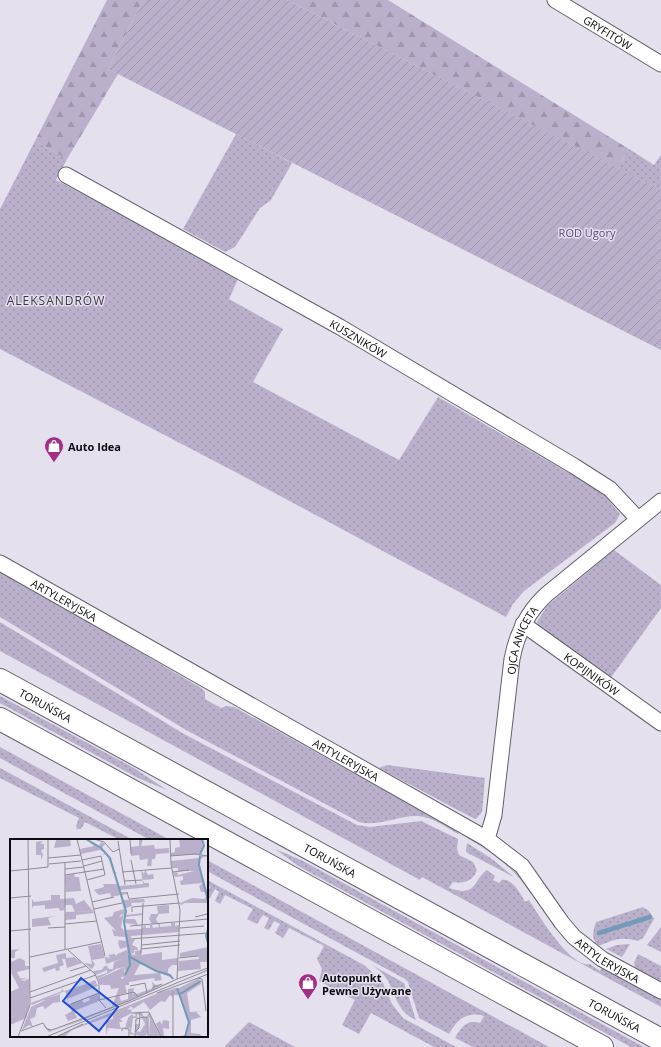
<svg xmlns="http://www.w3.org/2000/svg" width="661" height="1047" viewBox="0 0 661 1047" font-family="'Open Sans',sans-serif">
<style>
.grass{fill:url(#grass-dots)}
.forest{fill:url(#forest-firs)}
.garden{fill:url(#garden-furrows)}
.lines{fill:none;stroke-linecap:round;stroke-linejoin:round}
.stream{stroke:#729bb8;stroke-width:4.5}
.minor-casing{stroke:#65616d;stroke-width:17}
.highway-casing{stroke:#65616d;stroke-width:24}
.minor{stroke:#fff;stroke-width:15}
.highway{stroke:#fff;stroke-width:22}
.labels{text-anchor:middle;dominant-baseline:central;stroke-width:3;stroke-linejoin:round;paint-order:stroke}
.street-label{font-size:11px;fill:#0c0b0f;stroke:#e5e0ee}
.park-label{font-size:11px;fill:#5e467e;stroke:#e5e0ee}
.poi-label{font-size:11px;font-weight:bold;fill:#0c0b0f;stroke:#e5e0ee;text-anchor:start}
.neighbourhood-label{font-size:12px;letter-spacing:1px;fill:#3b3742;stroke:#e5e0ee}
.inset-river{fill:none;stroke:#729bb8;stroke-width:2}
.inset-road{fill:none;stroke:#8e8b95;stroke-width:1}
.view{fill:#1d4ed8;fill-opacity:0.15;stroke:#1d4ed8;stroke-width:2}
.inset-edge{fill:none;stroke:#0c0b0f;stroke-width:2}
</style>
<defs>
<pattern id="grass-dots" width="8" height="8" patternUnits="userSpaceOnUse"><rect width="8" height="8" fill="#bab0cb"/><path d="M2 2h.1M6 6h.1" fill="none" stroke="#9f96ad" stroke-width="1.8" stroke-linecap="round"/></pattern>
<pattern id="forest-firs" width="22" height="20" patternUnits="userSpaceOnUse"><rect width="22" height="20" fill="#bab0cb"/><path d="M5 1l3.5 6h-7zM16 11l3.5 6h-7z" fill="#9f96ad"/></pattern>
<pattern id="garden-furrows" width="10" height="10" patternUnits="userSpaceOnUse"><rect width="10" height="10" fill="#bab0cb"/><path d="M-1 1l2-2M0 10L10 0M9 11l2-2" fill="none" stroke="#9f96ad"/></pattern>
</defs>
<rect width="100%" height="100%" fill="#e5e0ee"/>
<path class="grass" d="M236 134 292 163 271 200 260 208 235 247 225 252 183 229Z
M35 141 67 159 56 180 239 277 229 299 283 329 253 382 399 460 438 397 603 493 620 514 615 523 524 591 513 604 506 617 241 475 0 349V209Z
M629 149 654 165 661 155V190L617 168Z
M614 550 661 585V608L610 679 540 629 537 622 547 606Z
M0 570 201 688 205 692V699L221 708 226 706 234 707 458 831V834C446 827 432 817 418 816 399 815 378 827 359 822L186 730 0 617Z
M0 622 184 734 357 825 370 827 421 821 458 839 457 849 459 855 473 862 477 870C473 881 464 884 453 882L449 888C477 898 473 880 487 870L495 876 493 880 499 883 502 880C512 878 521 894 525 902L529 900C538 914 571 969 590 964L600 971 603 967 661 999V1007L422 877 420 880 0 651Z
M0 696 134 768 167 790 138 778 0 703Z
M0 747 170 840H150L0 758Z
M387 765 485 778 482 812 476 819 469 816 379 768Z
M0 768 133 840H120L85 822 81 829H77L76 826 79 818 0 778Z
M467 836C498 853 511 865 535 892L531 894C515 869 493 853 467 838Z
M467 843 492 859 514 877 466 852Z
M275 849 303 861 644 1047H631L300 867Z
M207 860 549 1047H473L455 1038C461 1027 467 1019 480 1023L484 1016C466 1011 457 1020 449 1034L419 1018 408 982 405 979 207 871Z
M207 880 364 965 382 981 392 1004 403 1018 456 1047H434L371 1013 359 1034 342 1025 355 1000 319 981 322 969 317 959 324 946 289 928 283 938 275 933 280 924 274 921 269 930 264 928 269 918 263 915 257 924 247 919 253 909 225 895 220 904 215 901 219 892 215 889 210 898 207 897 210 887 207 885Z
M643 907 649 911 654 919 643 938 638 941C620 936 614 940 598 946 591 939 593 931 596 922Z
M661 927V952L647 945Z
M630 944 622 957 606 949 617 945Z
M638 954 661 966V984L635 968 634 963Z
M370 964 404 983 416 1020C397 1012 396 995 387 979 383 973 377 968 370 964Z
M249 1022 295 1047H224Z"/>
<path class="forest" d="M107 0H143L108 69 118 74 67 159 35 141Z
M287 0H388L629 149 617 168Z"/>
<path class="garden" d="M143 0H287L661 190V350L108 69Z"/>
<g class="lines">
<path class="stream" d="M599 933 650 917"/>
<defs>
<g id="minor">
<path id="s1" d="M555 0 661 64"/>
<path id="s2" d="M66 175 340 327 574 466 610 489 638 519"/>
<path id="s3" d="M0 563 487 839 522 866 562 923 574 937 602 959 661 991"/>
<path id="s4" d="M523 624 661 723"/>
<path id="s5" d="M487 839 494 815 512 659C517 633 527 612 547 594L661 501"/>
</g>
<g id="highway">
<path id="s6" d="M0 680 661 1040"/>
<path d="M0 719 602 1047"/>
</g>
</defs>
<use href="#minor" class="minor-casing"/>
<use href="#highway" class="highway-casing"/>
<use href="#minor" class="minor"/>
<use href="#highway" class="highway"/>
</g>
<defs>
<symbol id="shop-pin" viewBox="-11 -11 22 30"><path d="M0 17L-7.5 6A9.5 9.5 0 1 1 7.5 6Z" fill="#a22e88" stroke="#e5e0ee"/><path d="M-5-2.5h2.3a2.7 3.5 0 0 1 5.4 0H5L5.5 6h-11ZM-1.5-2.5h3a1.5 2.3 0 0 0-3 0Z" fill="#fff"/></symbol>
</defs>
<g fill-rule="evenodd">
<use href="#shop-pin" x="43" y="435" width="22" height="30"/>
<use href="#shop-pin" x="297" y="972" width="22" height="30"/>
</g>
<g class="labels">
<g class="street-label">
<text stroke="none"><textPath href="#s1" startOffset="62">GRYFITÓW</textPath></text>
<text stroke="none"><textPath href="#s2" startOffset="335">KUSZNIKÓW</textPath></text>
<text stroke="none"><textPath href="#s3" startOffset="74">ARTYLERYJSKA</textPath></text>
<text stroke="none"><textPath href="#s5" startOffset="203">OJCA ANICETA</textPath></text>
<text stroke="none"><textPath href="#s4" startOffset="85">KOPIJNIKÓW</textPath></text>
<text stroke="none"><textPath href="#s6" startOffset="52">TORUŃSKA</textPath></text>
<text stroke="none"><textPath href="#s3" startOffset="398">ARTYLERYJSKA</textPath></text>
<text stroke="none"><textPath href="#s6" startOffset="376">TORUŃSKA</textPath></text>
<text stroke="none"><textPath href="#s3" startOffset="733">ARTYLERYJSKA</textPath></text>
<text stroke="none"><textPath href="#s6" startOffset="700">TORUŃSKA</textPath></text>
</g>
<g class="park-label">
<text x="587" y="232">ROD Ugory</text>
</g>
<g class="poi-label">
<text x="68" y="446">Auto Idea</text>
<text x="322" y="977">Autopunkt<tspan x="322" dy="13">Pewne Używane</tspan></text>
</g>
<g class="neighbourhood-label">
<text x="56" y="300">ALEKSANDRÓW</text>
</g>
</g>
<g transform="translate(10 839)">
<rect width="198" height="198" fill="#e5e0ee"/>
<path d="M60 0 61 7 44 9 46 1ZM76 0 89 7 91 3 95 5 92 9 100 19 105 34 108 33 105 35 109 47 133 45 131 31 134 35 135 31 138 36 143 35 144 40 133 41 134 44H139V48L110 51 111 53H117V55L112 56 113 61 134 60 135 63 121 64 122 67 116 69V76L133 74V76L115 78V80H125L128 86 115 84 116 91 132 90 135 86 136 89H140V86H142L143 89 149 88 148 85H150V88L161 87V84H165V87L169 86V93L121 97 120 101 125 100 122 106 127 108 128 111H124V114L120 115 125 116V112L131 111V116L152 113V121L168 119V126H162L158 130V134L165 140 150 134 152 141 145 142 144 139 119 143V146H115L117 154 109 156 111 162 118 160H122H118V150L124 149 122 157 124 153 127 155 143 149 142 143 147 147 152 146 123 160 158 144 162 143 140 153 71 182 39 193 33 186 42 192 108 166 102 167 109 149 101 150 100 146H91L108 138 113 140 116 133 114 128 106 130 88 140 87 137 97 134V131L86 136 83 132 91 131 96 126 99 130H103L104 123 114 119 96 125 95 118 100 119 98 116 104 115 107 117V115L117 111V108L110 110 108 104 109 101 116 102 115 98 104 97 102 90 108 93 114 92V75L110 76 109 81 104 82 102 79 104 73 114 70 110 56 101 58 100 54 89 56 84 51 94 48 93 45H107L99 21 96 15 91 16 95 14 90 11 71 15 70 10 84 7ZM130 125 149 133V134L124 136ZM129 0H133L131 7 144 6 145 10 159 9V14L146 15 145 20H142L141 30V27H137L138 20 132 19V16H121V20V8L129 7ZM169 0H192L193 10 191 15 161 17V14L165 13V9L170 8ZM33 2 30 5H34V10L31 11 33 16 31 21V16H26V3ZM189 16 197 17 189 20V24L198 55V64H175L171 66 170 64 182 59 194 60 197 57 195 53H191L189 47 193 44 171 46 170 42 173 41V37L165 38 163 34 167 33 168 36 184 32H168V29H162L161 22 189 19ZM64 35 65 38H69L71 52 56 53 55 37ZM41 56H50V60L64 59 66 65 74 61 83 72 65 73 62 66H55L54 71 50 72 49 69 35 70V66L23 67 22 70V60L24 63 41 61ZM159 66V74L149 75 146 80 148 84 142 85 139 80 141 75H148L147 67ZM46 77 38 79 41 86 22 88V80ZM91 105 95 119 82 121 85 125 82 130 74 124 82 125 78 107ZM198 108V123H190L191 130 168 132 169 122 189 120 188 117 170 118V114ZM10 110 5 113V119H0L1 123 10 119 15 122V127H19V130L7 133 10 139 19 140 5 141 3 136 5 142 0 131V128L3 136 0 126V111ZM56 114V119L64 118 72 124 57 129 55 120H52L54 126 49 128 50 131 46 132 45 129 34 133 32 129 48 124 46 116ZM189 139 191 145 177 154 180 173 194 172 195 169V171L194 172 186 173 191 178 181 181V194L190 195 192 198H167L175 196 178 183 169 156H164V150L163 158 160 156 155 163 151 162 140 171 134 163 123 170 121 167 117 171 121 170 122 174 110 180 113 183H109L111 190 98 189 96 196V182L103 180V176L62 191 54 198H46L73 185 151 153 166 149 167 150ZM50 155V163L43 164 35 170 33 167 27 169 25 178 20 180 21 170 35 161H33ZM88 155 89 162 64 172 67 179 58 182 55 176 62 172 59 165 72 161 74 164 80 161 79 158ZM19 156V170L0 179V158ZM139 173 150 198 139 197 140 179 137 178 138 194 135 197 137 198 120 195V189H115L118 179 122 175 124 178 126 176 123 174H132L134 178 137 177ZM130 175 135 185 130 193 127 192 130 185H126V196L121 193 123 179H127L128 184 127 176ZM153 181 159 182V190L153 189 154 198H151L146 185 150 182 152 186Z" fill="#bab0cb" fill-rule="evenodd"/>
<path d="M136 11 137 16H132V19L138 20 130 21 129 16 121 17V12ZM83 72 84 74 66 76V80L55 81 56 73ZM114 75 111 88 114 92 108 94 94 79 103 77 104 82ZM10 140 14 142 19 140V156L7 161 6 158 1 159 0 153 9 149 5 141ZM76 145 57 154 59 165 55 152 22 166 21 164 52 152 51 149 54 152ZM36 161 21 170 20 180 23 188 19 186 12 191 21 168Z" fill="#bab0cb"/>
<path d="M114 128 115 137 90 146 88 140ZM85 141 88 147 58 160 56 154ZM18 170 16 179 0 186V179Z" fill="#bab0cb"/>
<path class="inset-river" d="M76 0 91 9 100 19 116 72 114 83 120 118 146 132 160 136 163 140M190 15 194 7 192 0M190 17 189 26 198 62M198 90 196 97 198 104M115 136 120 126 119 116M167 149 179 183 175 198M170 155 191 142"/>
<path class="inset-road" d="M67 0 95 117M84 0 94 3 103 13 109 10M101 0H125M120 0 121 15M160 0 161 25 170 71 167 140 198 129M108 2 115 46M160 17 185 15 198 17M38 19 71 16M72 21 91 17 95 36 77 41M121 21 126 45M39 25 71 22M74 27 92 22M20 30 38 28V0M55 30 74 28M0 32 20 30M112 33 161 29M163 33 179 31M55 36 94 30M114 42 132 41M117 53 119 60 169 55M0 59 21 57M82 63 104 58M84 70 112 64M122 73V68L170 64M185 78 197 75M55 85 87 82M120 87 198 80M38 89 55 88M170 89 194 87M0 92 21 90M120 100 198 94M132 106 170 102M131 110 170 106M55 111V24M58 111 85 135 89 144V161L96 169M131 115 133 64M20 118 91 103M169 119 188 117M60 132 76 127M120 147 135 144 137 154M143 151V148L152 145M163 152V198M20 153 81 131M147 154 188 139M20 159 86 136M89 161 124 153 128 158M61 165 89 154M196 172 192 140 188 139 198 135M122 174 139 173 151 198M11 192 33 184 37 190 42 191 119 162 167 140M112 192V189L119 190V198M125 193 129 189 130 173M48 197 73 185M8 198 20 166 18 1M36 198 198 131M68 198H119M125 198 126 180 134 178 138 179V198H144"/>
<path class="view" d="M71 139 108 168 89 192 53 162Z"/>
<rect width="198" height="198" class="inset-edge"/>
</g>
</svg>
